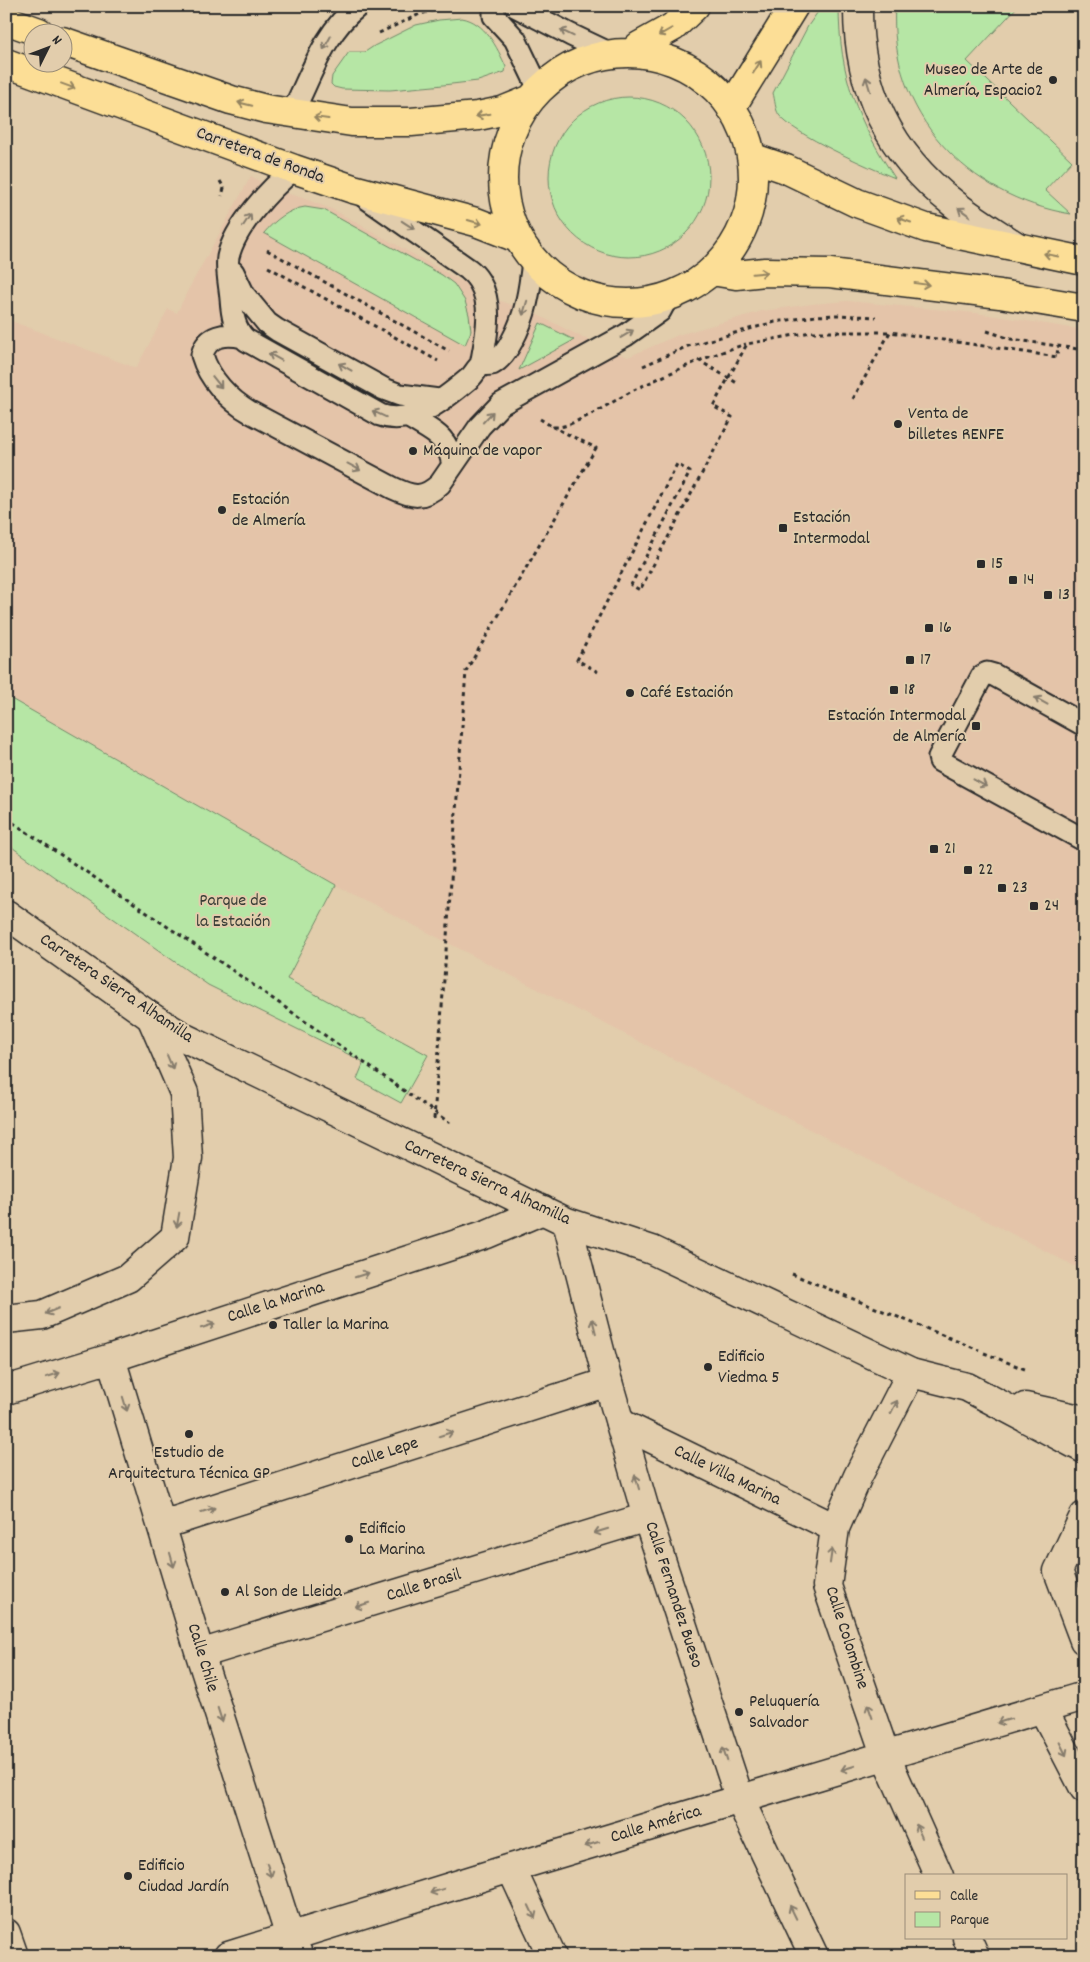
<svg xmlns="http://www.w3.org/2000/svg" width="1090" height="1962" viewBox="0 0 1090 1962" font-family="Dekko,sans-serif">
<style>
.built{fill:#e4c4a9}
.green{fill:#b6e6a5;stroke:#708868}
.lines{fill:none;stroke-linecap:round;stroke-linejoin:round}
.lane-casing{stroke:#2b2b2b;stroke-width:25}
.street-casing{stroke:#2b2b2b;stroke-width:31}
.secondary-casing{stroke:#2b2b2b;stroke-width:31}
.primary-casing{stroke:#2b2b2b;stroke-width:31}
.path{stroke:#2b2b2b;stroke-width:3;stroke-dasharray:4 4;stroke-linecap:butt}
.lane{stroke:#e2cdac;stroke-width:21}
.street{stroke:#e2cdac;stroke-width:28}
.secondary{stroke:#e2cdac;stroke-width:28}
.primary{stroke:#fcde96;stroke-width:28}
.oneway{stroke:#948460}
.oneway2{stroke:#867c6c}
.poi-dot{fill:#2b2b2b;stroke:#e2cdac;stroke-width:2}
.labels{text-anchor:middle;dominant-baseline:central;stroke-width:4;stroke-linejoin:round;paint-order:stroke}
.poi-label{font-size:18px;fill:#2b2b2b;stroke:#e2cdac;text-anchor:start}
.street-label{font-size:18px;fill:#2b2b2b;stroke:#e2cdac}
.park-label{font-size:18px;fill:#393e37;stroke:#e2cdac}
</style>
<rect width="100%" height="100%" fill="#e2cdac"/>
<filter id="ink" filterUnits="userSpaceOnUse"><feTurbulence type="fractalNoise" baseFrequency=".02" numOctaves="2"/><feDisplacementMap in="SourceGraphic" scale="10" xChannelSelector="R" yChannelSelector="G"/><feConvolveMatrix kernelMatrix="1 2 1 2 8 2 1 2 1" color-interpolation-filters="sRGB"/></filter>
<g filter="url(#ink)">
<path class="built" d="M251 176 272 189 300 197 334 210 452 276 498 300 536 314 584 338 628 357 678 335 762 311 812 304 847 301 976 313 1084 330V1271L336 885 6 696V319L136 368 168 309 177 313 187 292Z"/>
<path class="green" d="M822 6H839C839 76 857 120 895 178 870 168 793 134 779 115 775 109 775 100 773 93L808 26Z
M895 6H1018L967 61 1072 161 1045 190 1071 214C968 197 888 114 895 6Z
M462 18C485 22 497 47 506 67L505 72 478 81 434 86 390 90 342 89 334 87 331 84 332 76 349 52H365L374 46 416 25 439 20Z
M549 177a80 80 0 1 1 160 0a80 80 0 1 1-160 0Z
M305 207 324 210 442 275 454 284 465 301 469 315 471 331 465 345 264 233C274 221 289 209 305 207Z
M540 323 574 340 519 370Z
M6 696 336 885 287 979 428 1055 401 1103 357 1079 364 1062 208 985 6 843Z"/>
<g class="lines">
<defs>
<path id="lane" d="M494 6V16L515 39 539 89
M515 6 571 35 611 54
M292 113C311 76 324 32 358 6
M294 169C270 189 235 226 228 257 226 269 230 286 231 299 232 313 234 330 246 340L380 415C413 427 447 397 471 377 474 374 477 368 481 365 483 364 489 365 492 364 500 360 508 349 512 341 526 316 530 289 533 260
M365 197 468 269C472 272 476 276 479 281 494 306 486 338 481 365
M233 272 244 295 267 323 277 330 384 389 400 395 439 400
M243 337C225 333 207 335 202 355 209 379 229 400 250 412L393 488C412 497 423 500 440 484L480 426 501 404 626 335 660 311 667 298
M409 417C432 432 447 434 453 465
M1084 725 994 675 987 673 982 676 939 757 940 761 1084 840"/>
<path id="street" d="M858 6C857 88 889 153 953 203 973 219 995 232 1016 246
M6 1319 42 1315 128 1278 175 1237 188 1158 184 1093 151 1017
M111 1358 200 1654 290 1937 299 1956
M911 1373 858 1476 835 1528 827 1586 886 1757 939 1876
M6 1390 111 1358 487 1234 543 1210
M620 1423 835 1528
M1084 1516 1058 1571 1084 1640
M162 1525 608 1382
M200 1654 647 1517
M1043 1709 1084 1788
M511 1868 552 1956
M6 1933 14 1956
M967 1938 975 1956
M228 1956 511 1868 1084 1696"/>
<path id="secondary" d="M6 914 151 1017 185 1038 567 1222 652 1250 911 1373 967 1387 1084 1449
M567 1222 608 1382 647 1517 740 1800 814 1956
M1025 1407 1084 1420"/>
<path id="primary" d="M6 20 39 32
M62 41 231 100 266 109 352 122H411L478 116 502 111 529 100
M633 52 639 46 673 27 695 6
M503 178a125 125 0 1 1 250 0a125 125 0 1 1-250 0Z
M6 63 294 169 353 189 476 222 517 238
M731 108 794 6
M751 157 786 169 857 203 926 228 1084 261
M712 271 736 275 765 272 830 273 1000 294 1084 308"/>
</defs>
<use href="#lane" class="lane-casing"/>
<use href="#street" class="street-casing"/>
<use href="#secondary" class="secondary-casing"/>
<use href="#primary" class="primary-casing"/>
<path class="path" d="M379 33 420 14 453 6
M220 181 224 188 222 196
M267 250 449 351
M268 267 438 361
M987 331 1011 339 1084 350
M698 360 737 383
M643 366 688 346 775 322 816 316 837 315 876 317
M853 399 890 332 1057 357 1058 345
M540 419C545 422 551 427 557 427 572 428 620 397 636 389 672 372 707 356 746 344
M598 672 577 660 677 464 690 472 631 585 640 590 732 417 713 406 747 344 811 332H890
M6 818 229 968 450 1123
M434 1119 466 671 596 448 551 426
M792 1274 979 1350
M984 1353 1027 1370"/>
<use href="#lane" class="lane"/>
<use href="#street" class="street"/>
<use href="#secondary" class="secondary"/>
<use href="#primary" class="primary"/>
</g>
<defs><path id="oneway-shaft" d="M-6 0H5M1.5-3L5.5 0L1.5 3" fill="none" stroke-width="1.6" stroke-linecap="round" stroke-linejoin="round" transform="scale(1.25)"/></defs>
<g class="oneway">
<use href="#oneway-shaft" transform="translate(665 32) rotate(150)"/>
<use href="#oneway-shaft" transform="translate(757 67) rotate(-58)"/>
<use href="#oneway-shaft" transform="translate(68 86) rotate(20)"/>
<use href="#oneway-shaft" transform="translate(245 104) rotate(-166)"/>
<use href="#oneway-shaft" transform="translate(483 115) rotate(171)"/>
<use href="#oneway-shaft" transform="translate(321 118) rotate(-172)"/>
<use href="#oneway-shaft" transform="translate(904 220) rotate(-161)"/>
<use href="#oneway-shaft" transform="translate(475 222) rotate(16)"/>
<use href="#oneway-shaft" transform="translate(1051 255) rotate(-169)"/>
<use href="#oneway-shaft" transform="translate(760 273) rotate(-5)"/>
<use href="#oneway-shaft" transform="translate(922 284) rotate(8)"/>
</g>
<g class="oneway2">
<use href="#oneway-shaft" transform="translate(567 33) rotate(-154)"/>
<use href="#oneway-shaft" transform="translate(327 43) rotate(119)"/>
<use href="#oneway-shaft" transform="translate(868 84) rotate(-107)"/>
<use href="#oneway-shaft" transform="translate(964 212) rotate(-144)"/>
<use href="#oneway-shaft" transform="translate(247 220) rotate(-57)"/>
<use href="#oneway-shaft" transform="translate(408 225) rotate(33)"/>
<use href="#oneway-shaft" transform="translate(525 308) rotate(107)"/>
<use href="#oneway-shaft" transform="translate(627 334) rotate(-31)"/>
<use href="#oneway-shaft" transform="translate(275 357) rotate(-151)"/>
<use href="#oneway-shaft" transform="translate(345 367) rotate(-151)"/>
<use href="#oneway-shaft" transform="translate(217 382) rotate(51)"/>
<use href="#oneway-shaft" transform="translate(379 414) rotate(-155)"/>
<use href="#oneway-shaft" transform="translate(488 417) rotate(-47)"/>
<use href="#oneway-shaft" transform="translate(354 467) rotate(28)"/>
<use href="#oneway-shaft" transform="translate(1041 701) rotate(-151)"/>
<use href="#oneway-shaft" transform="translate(980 783) rotate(29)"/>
<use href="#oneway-shaft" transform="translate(170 1062) rotate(67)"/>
<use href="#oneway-shaft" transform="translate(178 1220) rotate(100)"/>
<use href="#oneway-shaft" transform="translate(362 1275) rotate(-18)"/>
<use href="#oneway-shaft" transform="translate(52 1311) rotate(157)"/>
<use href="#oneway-shaft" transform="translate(208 1326) rotate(-18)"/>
<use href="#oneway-shaft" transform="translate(594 1326) rotate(-104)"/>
<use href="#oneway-shaft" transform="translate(53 1375) rotate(-17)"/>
<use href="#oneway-shaft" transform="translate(125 1404) rotate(73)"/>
<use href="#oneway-shaft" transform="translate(894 1407) rotate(-63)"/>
<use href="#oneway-shaft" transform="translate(446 1434) rotate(-18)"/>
<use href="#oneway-shaft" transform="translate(637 1482) rotate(-106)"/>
<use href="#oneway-shaft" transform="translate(208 1510) rotate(-18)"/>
<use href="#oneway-shaft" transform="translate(601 1531) rotate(163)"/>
<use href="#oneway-shaft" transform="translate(831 1556) rotate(-82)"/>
<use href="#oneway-shaft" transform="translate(172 1560) rotate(74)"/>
<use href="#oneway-shaft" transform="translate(362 1605) rotate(163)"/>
<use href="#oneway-shaft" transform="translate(870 1711) rotate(-109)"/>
<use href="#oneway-shaft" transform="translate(220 1715) rotate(72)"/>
<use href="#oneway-shaft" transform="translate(1004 1721) rotate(163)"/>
<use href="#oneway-shaft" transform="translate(1063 1749) rotate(63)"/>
<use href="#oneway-shaft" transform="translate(725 1754) rotate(-108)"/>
<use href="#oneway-shaft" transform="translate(848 1768) rotate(163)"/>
<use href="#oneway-shaft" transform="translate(919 1831) rotate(-114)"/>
<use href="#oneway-shaft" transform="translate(592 1844) rotate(163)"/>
<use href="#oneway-shaft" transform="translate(269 1870) rotate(72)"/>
<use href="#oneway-shaft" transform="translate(437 1891) rotate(163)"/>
<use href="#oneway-shaft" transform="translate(532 1912) rotate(65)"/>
<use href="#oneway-shaft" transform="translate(793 1912) rotate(-116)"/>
</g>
</g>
<g class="poi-dot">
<circle cx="1053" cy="80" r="5"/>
<circle cx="898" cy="424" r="5"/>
<circle cx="413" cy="451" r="5"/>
<circle cx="222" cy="510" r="5"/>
<rect x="778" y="523" width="10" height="10" rx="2.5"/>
<rect x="976" y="559" width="10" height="10" rx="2.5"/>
<rect x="1008" y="575" width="10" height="10" rx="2.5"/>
<rect x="1043" y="590" width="10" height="10" rx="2.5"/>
<rect x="924" y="623" width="10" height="10" rx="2.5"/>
<rect x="905" y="655" width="10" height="10" rx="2.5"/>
<rect x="889" y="685" width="10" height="10" rx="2.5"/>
<circle cx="630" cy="693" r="5"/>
<rect x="971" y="721" width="10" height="10" rx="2.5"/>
<rect x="929" y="844" width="10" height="10" rx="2.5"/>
<rect x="963" y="865" width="10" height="10" rx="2.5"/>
<rect x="997" y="883" width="10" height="10" rx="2.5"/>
<rect x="1029" y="901" width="10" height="10" rx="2.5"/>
<circle cx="273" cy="1325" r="5"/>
<circle cx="708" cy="1367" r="5"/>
<circle cx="189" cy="1434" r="5"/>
<circle cx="349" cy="1539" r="5"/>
<circle cx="225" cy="1592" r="5"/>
<circle cx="739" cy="1712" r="5"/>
<circle cx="128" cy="1876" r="5"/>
</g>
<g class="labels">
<g class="poi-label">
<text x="1043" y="70" text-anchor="end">Museo de Arte de<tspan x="1043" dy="21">Almería, Espacio2</tspan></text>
<text x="908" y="414">Venta de<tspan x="908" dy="21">billetes RENFE</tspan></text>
<text x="423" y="451">Máquina de vapor</text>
<text x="232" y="500">Estación<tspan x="232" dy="21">de Almería</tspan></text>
<text x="793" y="518">Estación<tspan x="793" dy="21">Intermodal</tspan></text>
<text x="991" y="564">15</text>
<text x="1023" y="580">14</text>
<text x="1058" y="595">13</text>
<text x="939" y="628">16</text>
<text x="920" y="660">17</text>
<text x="904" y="690">18</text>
<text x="640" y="693">Café Estación</text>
<text x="966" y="716" text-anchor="end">Estación Intermodal<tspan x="966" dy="21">de Almería</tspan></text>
<text x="944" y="849">21</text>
<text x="978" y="870">22</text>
<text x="1012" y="888">23</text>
<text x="1044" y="906">24</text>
<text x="283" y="1325">Taller la Marina</text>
<text x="718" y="1357">Edificio<tspan x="718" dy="21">Viedma 5</tspan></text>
<text x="189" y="1453" text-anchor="middle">Estudio de<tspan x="189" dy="21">Arquitectura Técnica GP</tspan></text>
<text x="359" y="1529">Edificio<tspan x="359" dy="21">La Marina</tspan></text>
<text x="235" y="1592">Al Son de Lleida</text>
<text x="749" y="1702">Peluquería<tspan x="749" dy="21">Salvador</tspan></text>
<text x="138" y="1866">Edificio<tspan x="138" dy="21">Ciudad Jardín</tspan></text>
</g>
<g class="street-label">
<text transform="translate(260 156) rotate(20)">Carretera de Ronda</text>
<text transform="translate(116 989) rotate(34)">Carretera Sierra Alhamilla</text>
<text transform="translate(487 1183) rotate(25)">Carretera Sierra Alhamilla</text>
<text transform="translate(276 1303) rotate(-18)">Calle la Marina</text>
<text transform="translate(385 1454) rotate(-18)">Calle Lepe</text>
<text transform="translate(727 1476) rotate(26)">Calle Villa Marina</text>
<text transform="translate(424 1586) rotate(-17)">Calle Brasil</text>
<text transform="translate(673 1595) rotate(72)">Calle Fernandez Bueso</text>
<text transform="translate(846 1638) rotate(72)">Calle Colombine</text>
<text transform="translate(202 1658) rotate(73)">Calle Chile</text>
<text transform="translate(656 1825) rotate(-17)">Calle América</text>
</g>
<g class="park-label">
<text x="233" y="901">Parque de<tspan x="233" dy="21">la Estación</tspan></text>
</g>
</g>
<rect width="1090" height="1962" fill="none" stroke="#e2cdac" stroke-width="25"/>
<rect x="12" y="12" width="1065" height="1937" fill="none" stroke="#2b2b2b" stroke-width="2" filter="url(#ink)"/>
<rect x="905" y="1874" width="162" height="65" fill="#e2cdac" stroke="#998c78"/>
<rect x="915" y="1891" width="25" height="8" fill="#fcde96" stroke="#998c78"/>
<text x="950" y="1900" font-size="15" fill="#2b2b2b">Calle</text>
<rect x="915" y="1912" width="25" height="15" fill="#b6e6a5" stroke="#998c78"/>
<text x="950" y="1924" font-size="15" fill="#2b2b2b">Parque</text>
<g transform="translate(48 48) rotate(48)"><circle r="24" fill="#e2cdac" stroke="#998c78"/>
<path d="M0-4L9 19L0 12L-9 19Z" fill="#2b2b2b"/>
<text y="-8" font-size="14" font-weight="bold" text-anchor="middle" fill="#2b2b2b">N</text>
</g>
</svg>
